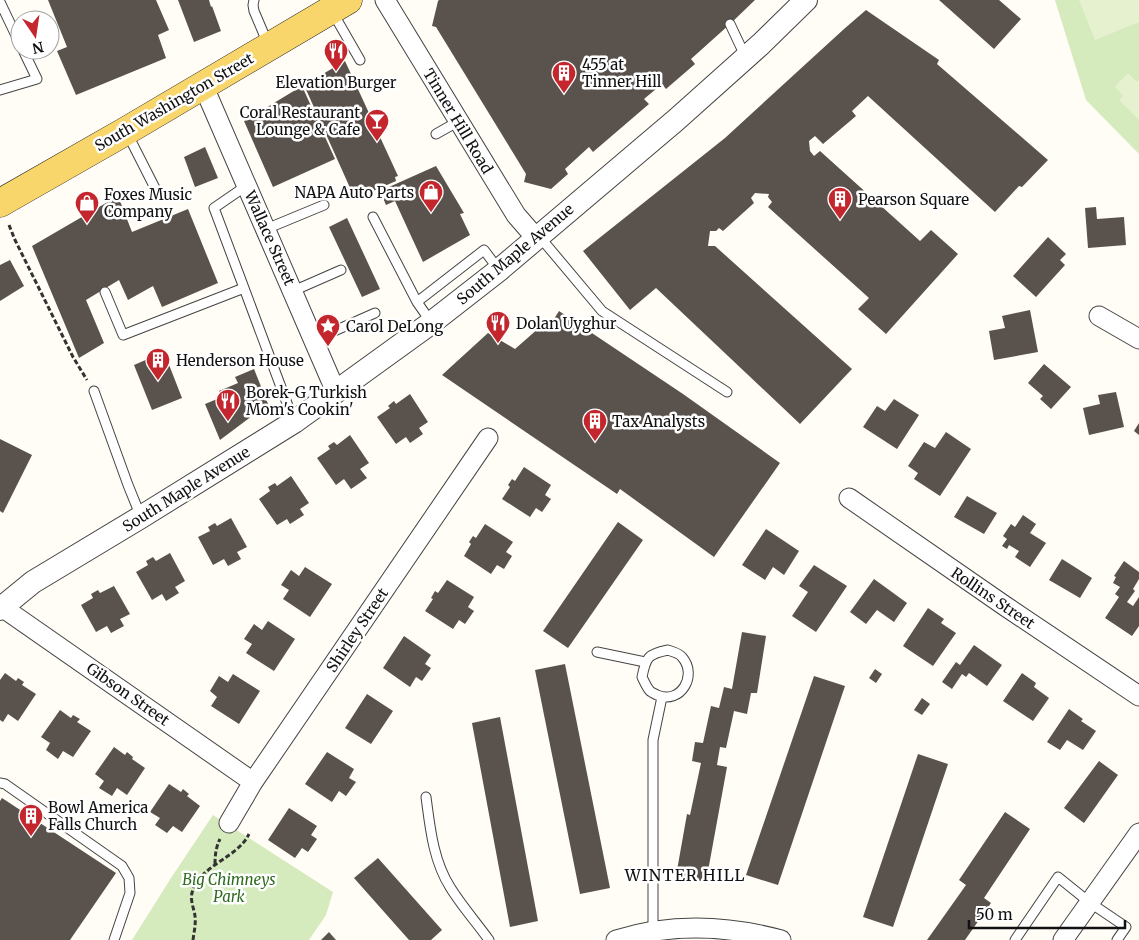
<svg xmlns="http://www.w3.org/2000/svg" width="1139" height="940" viewBox="0 0 1139 940" font-family="Merriweather,serif">
<style>
.green{fill:#d5ebbd}
.pitch{fill:#e6f2cf}
.building{fill:#5a524d}
.lines{fill:none;stroke-linecap:round;stroke-linejoin:round}
.service-casing{stroke:#444;stroke-width:11}
.minor-casing{stroke:#444;stroke-width:21}
.tertiary-casing{stroke:#444;stroke-width:24}
.primary-casing{stroke:#222;stroke-width:29}
.path{stroke:#333;stroke-width:3;stroke-dasharray:5 2.5;stroke-linecap:butt}
.service{stroke:#fff;stroke-width:9}
.minor{stroke:#fff;stroke-width:19}
.tertiary{stroke:#fff;stroke-width:22}
.primary{stroke:#f9d66b;stroke-width:28}
.labels{text-anchor:middle;dominant-baseline:central;stroke-width:5;stroke-linejoin:round;paint-order:stroke}
.poi-label{font-size:15px;fill:#111;stroke:#fff;text-anchor:start}
.street-label{font-size:15px;fill:#111;stroke:#fff}
.park-label{font-size:15px;font-style:italic;fill:#2f6b1f;stroke:#fff}
.neighbourhood-label{font-size:16px;letter-spacing:1px;fill:#111;stroke:#fff}
</style>
<rect width="100%" height="100%" fill="#fffdf5"/>
<path class="green" d="M1055 0H1139V154L1086 100Z
M213 815 333 892 326 915 309 940H132L171 878Z"/>
<path class="pitch" d="M1079 0H1139V22L1095 40Z
M1128 73 1137 82 1139 80V120L1119 100 1123 96 1115 87Z"/>
<path class="building" d="M48 0H156L169 30 158 35 166 58 76 95 57 51 67 47Z
M178 0H209L211 7 212 6 221 31 194 42Z
M439 0H755L730 24 691 59 695 64 666 89 662 84 644 99 649 104 593 152 589 147 565 169 568 174 551 189 524 182 526 174 436 27 432 26 438 1Z
M939 0H999L1021 19 994 49Z
M866 10 939 60 937 64 1048 160 1022 187 1019 186 995 212 868 96 852 111 856 116 823 144 815 136 809 141 810 151 814 156 820 151 920 241 931 230 958 254 886 334 858 309 869 298 768 207 772 202 768 197 769 194 755 193 751 198 754 203 723 231 719 228 716 231H710L708 246H715L852 369 800 424 656 288 630 310 583 251 725 138 844 29Z
M345 61 398 176 395 177 396 181 355 199 304 85Z
M302 86 335 159 273 187 244 121Z
M205 147 218 178 195 187 184 157Z
M436 166 464 213 460 214 470 235 423 262 395 201 386 205 380 191Z
M118 196 132 232 188 209 218 283 162 307 153 286 128 300 119 280 86 300 104 343 79 358 32 246Z
M1096 207 1097 219 1124 217 1126 245 1088 248 1085 208Z
M347 218 380 289 362 297 329 227Z
M1048 237 1066 254 1060 260 1065 265 1036 297 1013 276Z
M10 260 24 286 0 301V265Z
M1030 310 1038 352 994 360 989 331 1005 328 1002 316Z
M559 311 683 394 780 463 714 557 620 489 617 494 442 375 488 333 515 349 548 320 552 322Z
M164 352 182 398 152 410 134 365Z
M1044 364 1071 387 1051 409 1040 399 1043 396 1028 383Z
M254 369 268 404 220 440 205 404 222 397 219 391 238 383 235 377Z
M1116 392 1124 427 1089 435 1083 408 1100 404 1098 395Z
M410 394 428 422 419 428 423 434 410 443 406 437 396 444 377 417 390 408 388 406 394 401 396 404Z
M894 399 919 415 897 449 863 427 877 406 885 411Z
M1139 423V435L1134 431Z
M946 432 971 449 940 496 914 479 918 473 908 466 924 442 935 448Z
M350 435 369 463 360 469 367 478 351 489 344 479 336 485 317 458 330 449 328 446 334 442 337 445Z
M0 439 32 455 3 513 0 511Z
M524 467 551 485 545 495 551 499 542 512 536 508 530 517 502 499 510 487 508 485 512 479 515 481Z
M291 476 309 503 300 509 304 515 290 524 287 519 277 525 259 499 270 491 268 487 275 483 277 486Z
M967 496 997 513 984 534 954 517Z
M1023 515 1036 524 1030 533 1046 543 1030 567 1015 557 1019 551 1009 545 1007 549 1002 546 1007 539 1003 536 1011 524 1015 527Z
M231 518 247 547 237 552 241 559 228 566 224 559 213 565 198 537 210 531 208 527 215 523 217 526Z
M618 522 643 540 568 648 543 631Z
M485 524 513 542 506 552 512 556 504 569 497 565 491 574 464 556 471 544 469 542 473 536 476 538Z
M766 529 799 551 784 575 773 567 765 580 742 565Z
M170 553 185 581 175 587 179 593 166 601 162 594 152 600 136 572 148 565 146 561 153 557 156 561Z
M1062 559 1092 578 1080 598 1049 580Z
M1124 561 1139 572V579L1133 589 1135 591 1127 602 1133 606 1139 597V626L1132 636 1105 618 1119 597 1115 594 1120 587 1113 583 1116 577 1114 576Z
M814 565 847 586 816 632 792 616 808 592 799 586Z
M305 567 332 584 310 617 283 599 289 590 281 585 291 570 299 576Z
M874 579 907 603 894 622 877 610 866 624 850 612Z
M447 580 474 597 468 607 474 611 465 624 459 620 453 629 425 611 433 599 431 598 435 591 438 593Z
M114 586 130 614 120 619 124 626 111 633 107 626 96 632 81 605 93 598 91 594 98 590 100 593Z
M928 608 944 619 941 623 956 633 933 666 903 646Z
M268 621 295 639 274 671 246 653 252 644 244 639 254 624 262 630Z
M742 632 766 636 757 693H751L747 714 734 711 726 748 720 747 717 765 727 767 706 882 676 876 687 814 690 815 701 763 692 761 695 742 703 743 711 706 719 708 724 687 732 689Z
M404 636 431 655 425 664 431 668 422 681 416 677 410 687 383 668Z
M974 645 1002 665 987 686 969 673 966 677 962 674 952 689 942 682 956 662 960 665Z
M565 664 610 888 580 894 535 670Z
M875 669 882 674 876 683 869 678Z
M5 673 16 681 18 678 24 682 22 685 36 694 18 721 8 714 3 722 0 720V680Z
M1022 673 1036 683 1034 687 1049 698 1033 721 1003 701Z
M233 674 260 691 239 724 211 706 217 697 210 691 219 676 228 682Z
M814 676 845 686 778 885 746 875Z
M367 694 393 711 371 744 345 728Z
M922 698 930 704 922 715 914 710Z
M1069 709 1083 719 1081 721 1096 731 1083 750 1067 740 1060 750 1047 742Z
M60 710 71 718 73 715 80 719 77 722 91 731 73 757 63 751 58 759 46 750 50 743 41 737Z
M500 717 538 921 510 927 472 723Z
M114 747 125 755 127 752 133 757 132 759 145 768 127 795 117 788 112 796 99 788 104 781 95 774Z
M327 752 354 769 349 778 356 782 346 796 339 791 332 802 305 784Z
M918 754 948 764 893 927 863 917Z
M1099 761 1118 775 1084 823 1064 808Z
M169 784 181 792 183 789 189 794 187 796 200 806 182 832 173 826 167 833 155 825 160 818 150 812Z
M2 798 116 873 70 940H0V801Z
M289 808 317 826 311 835 317 839 308 852 302 848 295 858 268 840Z
M1005 812 1030 829 984 898 991 903 965 940H927L966 885 959 880Z
M378 858 442 930 431 940H409L354 878Z
M329 932 336 940H321Z"/>
<g class="lines">
<defs>
<path id="service" d="M254 0 253 5 254 11 268 44
M0 2 20 44
M333 13 360 60
M730 24 746 58
M0 90 37 79 23 50
M127 133 158 194
M436 134 459 121
M373 217 417 302 484 250 499 270
M266 229 324 205
M539 236 602 311 727 392
M244 288 214 208 246 186
M293 291 341 270
M105 292 123 335 244 288 294 422
M417 302 431 322
M314 340 375 313
M94 391 128 485 141 517
M668 650C673 652 679 653 682 657 698 675 681 705 657 695 655 694 651 692 650 691 647 688 644 681 642 677 646 657 648 654 668 650Z
M597 652 645 662
M0 783 5 784 122 866 129 878 130 893 114 940
M426 797C430 827 433 860 450 887 461 905 476 922 489 940
M653 931V740L662 697
M1015 940 1058 877 1089 902 1126 927 1117 940"/>
<path id="minor" d="M385 0 516 215 536 238
M203 85 336 392
M1099 316 1139 339
M849 498 1005 606 1139 696
M2 607 253 782
M229 823 253 782 488 438
M616 940C671 923 726 925 781 940
M1063 940 1139 833"/>
<path id="tertiary" d="M0 609 33 582 141 517 294 422 431 323 499 270 676 120 761 44 806 0"/>
<path id="primary" d="M0 203 126 131 348 0"/>
</defs>
<use href="#service" class="service-casing"/>
<use href="#minor" class="minor-casing"/>
<use href="#tertiary" class="tertiary-casing"/>
<use href="#primary" class="primary-casing"/>
<path class="path" d="M9 225 15 240 73 357 87 380
M215 864C215 855 216 847 220 839
M193 940C194 932 196 924 195 916 194 909 190 900 192 893 197 870 228 860 242 844 245 841 247 838 249 834"/>
<use href="#service" class="service"/>
<use href="#minor" class="minor"/>
<use href="#tertiary" class="tertiary"/>
<use href="#primary" class="primary"/>
</g>
<defs>
<symbol id="restaurant-pin" viewBox="-11 -11 22 30"><path d="M0 17L-7.5 6A9.5 9.5 0 1 1 7.5 6Z" fill="#c4262e" stroke="#fff"/><path d="M-5-6h1v4h1v-4h1v4h1v-4h1v5L-1.5 .5V6h-2V.5L-5-1ZM5-6V6H3V1.5H1.5Q1.5-4 5-6Z" fill="#fff"/></symbol>
<symbol id="building-pin" viewBox="-11 -11 22 30"><path d="M0 17L-7.5 6A9.5 9.5 0 1 1 7.5 6Z" fill="#c4262e" stroke="#fff"/><path d="M-4-6H4V6H1V3H-1V6H-4ZM-2.5-4.3h1.7v1.8h-1.7ZM.8-4.3h1.7v1.8H.8ZM-2.5-1h1.7V.8h-1.7ZM.8-1h1.7V.8H.8Z" fill="#fff"/></symbol>
<symbol id="bar-pin" viewBox="-11 -11 22 30"><path d="M0 17L-7.5 6A9.5 9.5 0 1 1 7.5 6Z" fill="#c4262e" stroke="#fff"/><path d="M-6-5H6L.8 .8V4.5H3.5V6h-7V4.5H-.8V.8Z" fill="#fff"/></symbol>
<symbol id="shop-pin" viewBox="-11 -11 22 30"><path d="M0 17L-7.5 6A9.5 9.5 0 1 1 7.5 6Z" fill="#c4262e" stroke="#fff"/><path d="M-5-2.5h2.3a2.7 3.5 0 0 1 5.4 0H5L5.5 6h-11ZM-1.5-2.5h3a1.5 2.3 0 0 0-3 0Z" fill="#fff"/></symbol>
<symbol id="sight-pin" viewBox="-11 -11 22 30"><path d="M0 17L-7.5 6A9.5 9.5 0 1 1 7.5 6Z" fill="#c4262e" stroke="#fff"/><path d="M0-6L1.8-2.2L6-1.7L2.9 1.2L3.7 5.4L0 3.3L-3.7 5.4L-2.9 1.2L-6-1.7L-1.8-2.2Z" fill="#fff"/></symbol>
</defs>
<g fill-rule="evenodd">
<use href="#restaurant-pin" x="322" y="37" width="28" height="38"/>
<use href="#building-pin" x="550" y="59" width="28" height="38"/>
<use href="#bar-pin" x="363" y="107" width="28" height="38"/>
<use href="#shop-pin" x="417" y="178" width="28" height="38"/>
<use href="#building-pin" x="826" y="185" width="28" height="38"/>
<use href="#shop-pin" x="73" y="189" width="28" height="38"/>
<use href="#restaurant-pin" x="484" y="309" width="28" height="38"/>
<use href="#sight-pin" x="314" y="312" width="28" height="38"/>
<use href="#building-pin" x="144" y="346" width="28" height="38"/>
<use href="#restaurant-pin" x="214" y="387" width="28" height="38"/>
<use href="#building-pin" x="581" y="407" width="28" height="38"/>
<use href="#building-pin" x="17" y="802" width="28" height="38"/>
</g>
<g class="labels">
<g class="poi-label">
<text x="582" y="64">455 at<tspan x="582" dy="17">Tinner Hill</tspan></text>
<text x="336" y="82" text-anchor="middle">Elevation Burger</text>
<text x="360" y="112" text-anchor="end">Coral Restaurant<tspan x="360" dy="17">Lounge &amp; Cafe</tspan></text>
<text x="414" y="192" text-anchor="end">NAPA Auto Parts</text>
<text x="104" y="194">Foxes Music<tspan x="104" dy="17">Company</tspan></text>
<text x="858" y="199">Pearson Square</text>
<text x="516" y="323">Dolan Uyghur</text>
<text x="346" y="326">Carol DeLong</text>
<text x="176" y="360">Henderson House</text>
<text x="246" y="392">Borek-G Turkish<tspan x="246" dy="17">Mom's Cookin'</tspan></text>
<text x="612" y="421">Tax Analysts</text>
<text x="48" y="807">Bowl America<tspan x="48" dy="17">Falls Church</tspan></text>
</g>
<g class="street-label">
<text transform="translate(174 102) rotate(-30)">South Washington Street</text>
<text transform="translate(458 121) rotate(59)">Tinner Hill Road</text>
<text transform="translate(270 238) rotate(66)">Wallace Street</text>
<text transform="translate(515 254) rotate(-40)">South Maple Avenue</text>
<text transform="translate(186 489) rotate(-32)">South Maple Avenue</text>
<text transform="translate(993 598) rotate(34)">Rollins Street</text>
<text transform="translate(357 630) rotate(-56)">Shirley Street</text>
<text transform="translate(128 694) rotate(35)">Gibson Street</text>
</g>
<g class="park-label">
<text x="229" y="879">Big Chimneys<tspan x="229" dy="17">Park</tspan></text>
</g>
<g class="neighbourhood-label">
<text x="685" y="875">WINTER HILL</text>
</g>
</g>
<g transform="translate(35 35) rotate(167)"><circle r="24" fill="#ffffff" stroke="#a0a0a0"/>
<path d="M0-4L9 19L0 12L-9 19Z" fill="#c4262e"/>
<text y="-8" font-size="14" font-weight="bold" text-anchor="middle" fill="#111111">N</text>
</g>
<path d="M969 920v8h156v-8" fill="none" stroke="#111111" stroke-width="2.5"/>
<text x="976" y="920" font-size="15" fill="#111111" stroke="#ffffff" stroke-width="4" paint-order="stroke">50 m</text>
</svg>
